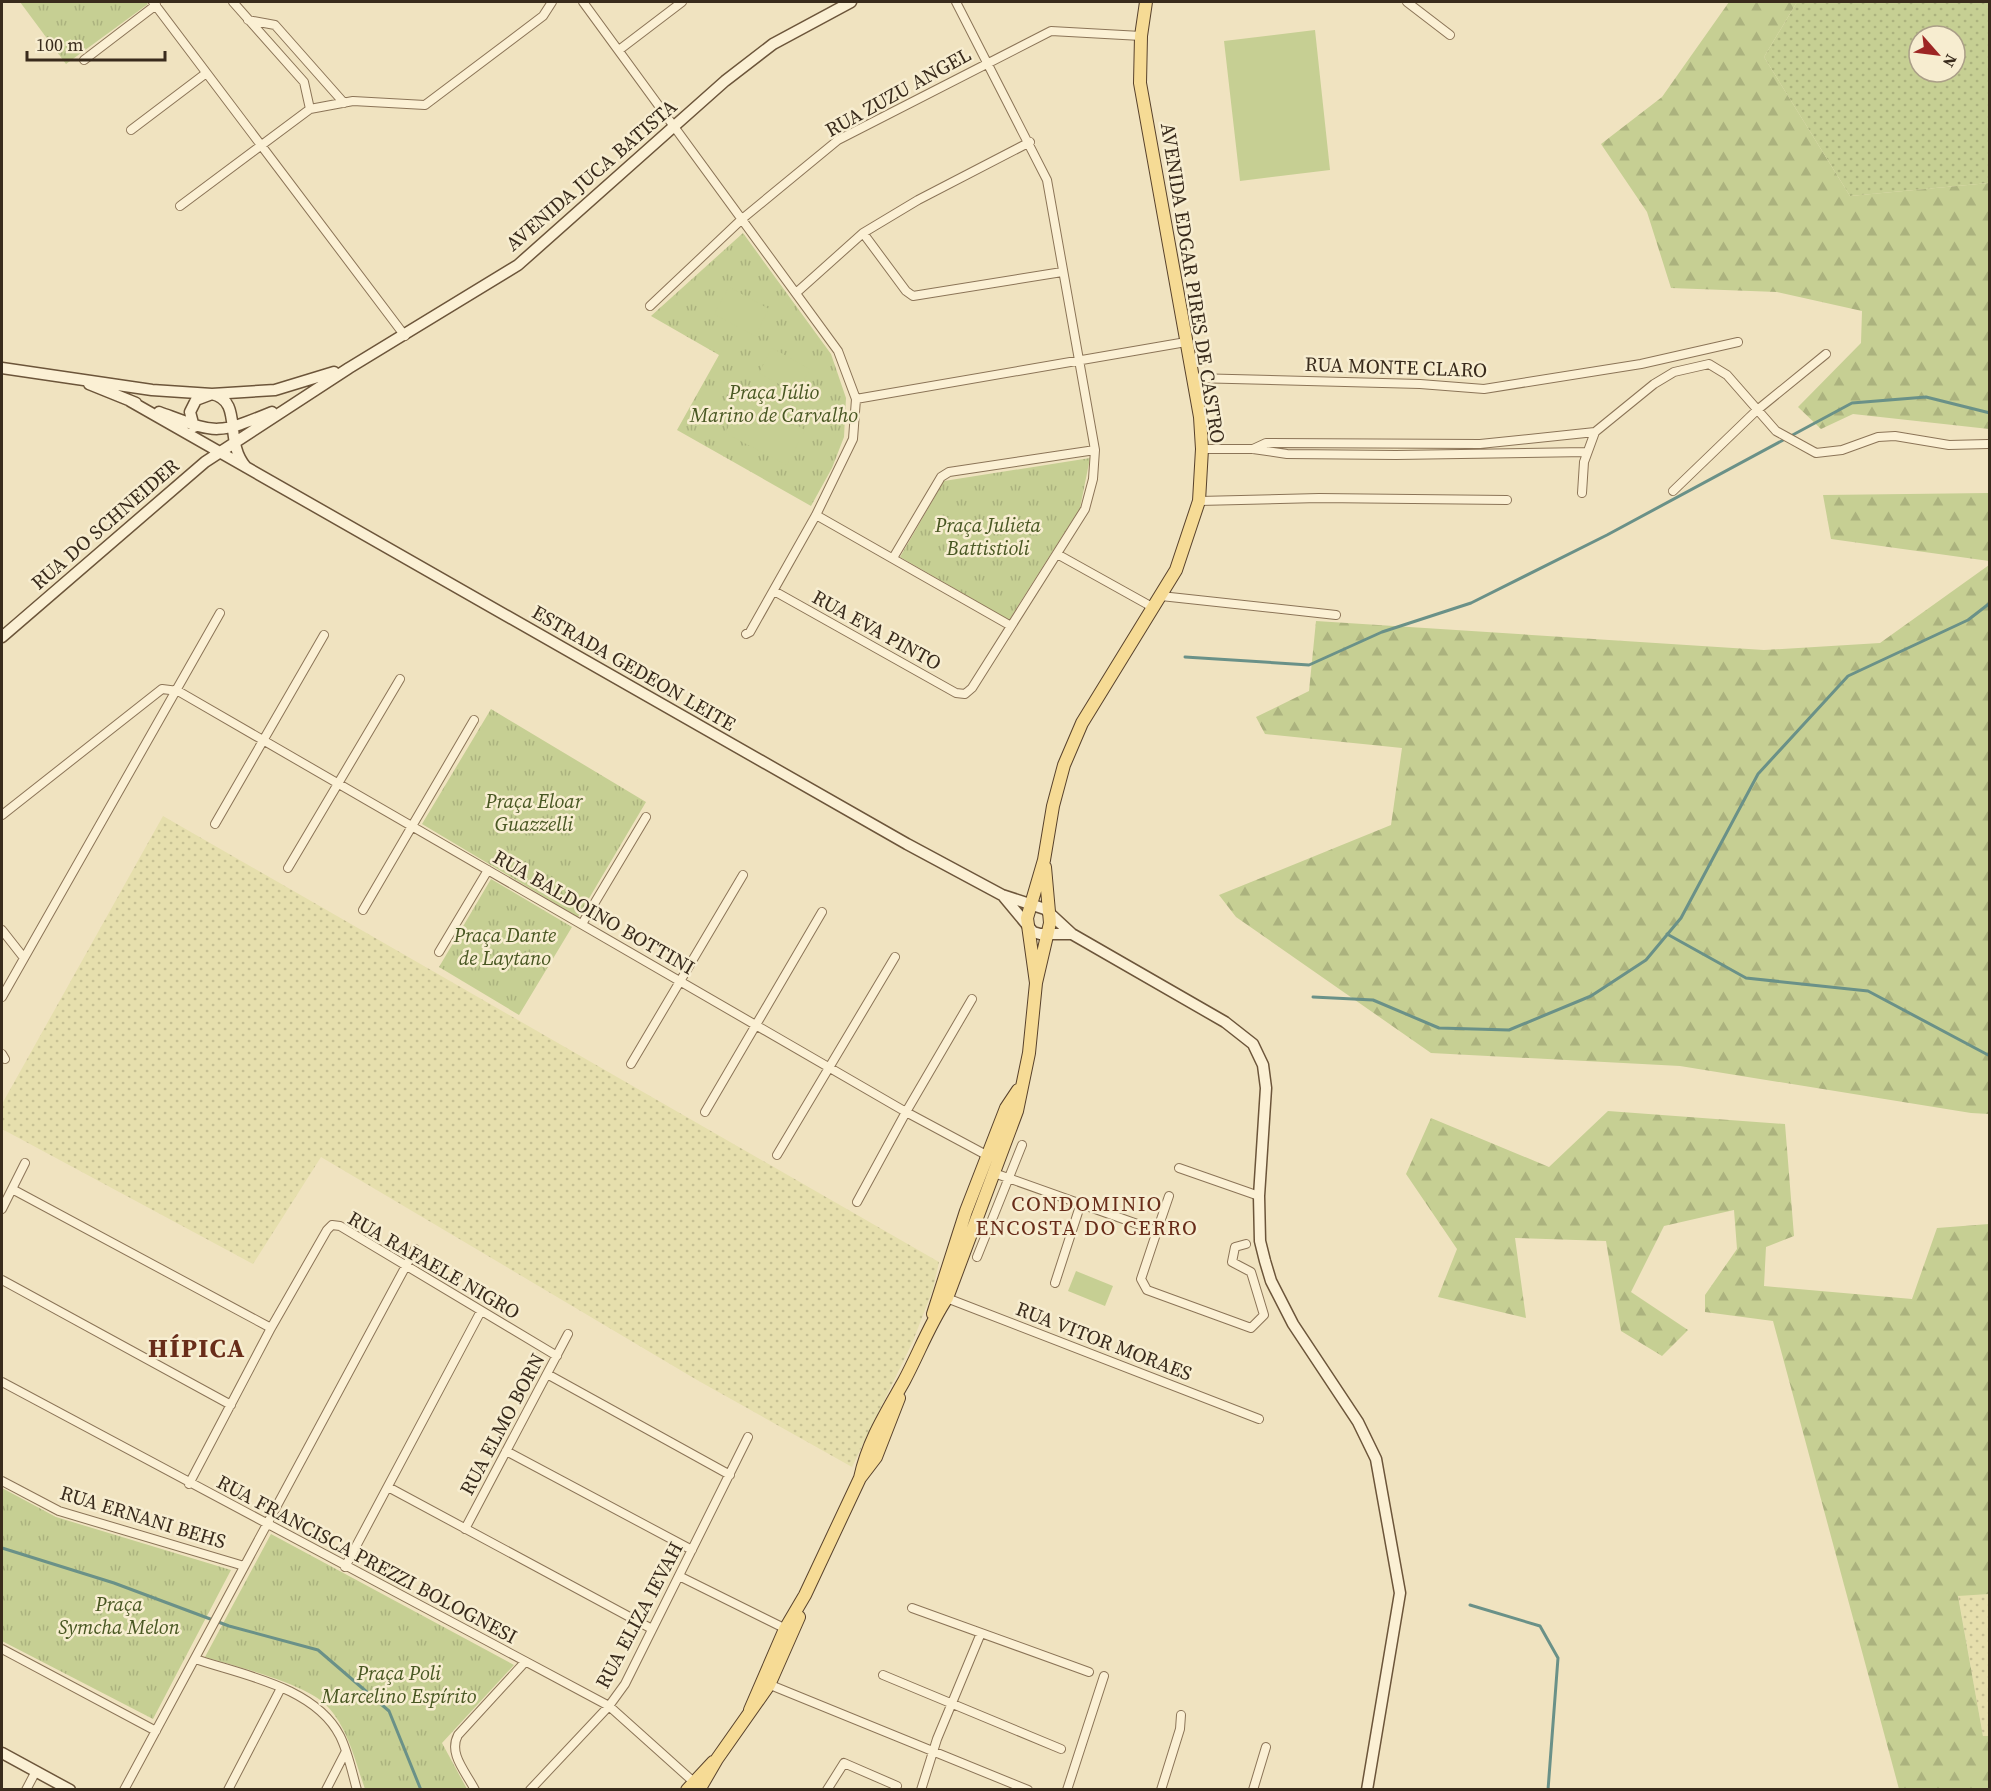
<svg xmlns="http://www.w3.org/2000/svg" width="1991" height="1791" viewBox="0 0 1991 1791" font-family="'Source Serif 4',serif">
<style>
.farmland{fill:url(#farmland-dots)}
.grass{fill:url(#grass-dots);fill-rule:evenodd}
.forest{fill:url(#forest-firs)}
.park{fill:url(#park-tufts)}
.pitch{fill:#c6cf93}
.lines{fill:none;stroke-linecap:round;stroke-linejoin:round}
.stream{stroke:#6a9188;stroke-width:3}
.street-casing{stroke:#8b7457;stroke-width:10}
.secondary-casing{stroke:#6c553a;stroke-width:13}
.primary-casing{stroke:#58422c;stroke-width:14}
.street{stroke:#fbf0d4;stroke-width:8}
.secondary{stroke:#fbf0d4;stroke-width:10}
.primary{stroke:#f6db95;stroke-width:12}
.labels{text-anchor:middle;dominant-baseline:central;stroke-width:5;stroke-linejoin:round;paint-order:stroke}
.street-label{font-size:20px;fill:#392b1c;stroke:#f7edd0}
.park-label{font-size:20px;font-style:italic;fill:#485722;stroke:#f7edd0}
.neighbourhood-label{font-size:21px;letter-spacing:1.5px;fill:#682c19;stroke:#f7edd0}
.district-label{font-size:26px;font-weight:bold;letter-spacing:1.5px;fill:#682c19;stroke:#f7edd0}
</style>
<defs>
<pattern id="farmland-dots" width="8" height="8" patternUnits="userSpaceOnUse" patternTransform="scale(1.5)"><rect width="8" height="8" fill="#e6dfad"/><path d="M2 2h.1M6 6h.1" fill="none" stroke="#c6c094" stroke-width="1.8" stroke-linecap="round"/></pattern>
<pattern id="grass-dots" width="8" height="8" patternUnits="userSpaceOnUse" patternTransform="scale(1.5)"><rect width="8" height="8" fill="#c6cf93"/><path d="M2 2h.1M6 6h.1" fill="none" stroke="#abb27e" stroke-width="1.8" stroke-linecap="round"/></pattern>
<pattern id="forest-firs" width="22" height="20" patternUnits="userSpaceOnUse" patternTransform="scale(1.5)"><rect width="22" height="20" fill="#c6cf93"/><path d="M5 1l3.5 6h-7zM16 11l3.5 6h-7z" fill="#abb27e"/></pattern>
<pattern id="park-tufts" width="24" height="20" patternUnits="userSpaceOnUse" patternTransform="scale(1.5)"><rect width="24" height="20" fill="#c6cf93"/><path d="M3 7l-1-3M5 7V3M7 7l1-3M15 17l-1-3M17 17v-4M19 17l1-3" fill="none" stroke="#abb27e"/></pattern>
</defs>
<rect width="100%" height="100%" fill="#f0e3c0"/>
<path class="farmland" d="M163 816 939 1262 933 1289 913 1341 852 1467 697 1380 321 1157 253 1264 2 1129V1104Z
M1989 1594V1736H1983L1958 1595Z"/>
<path class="grass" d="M1797 2H1989V183L1850 196 1764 57ZM1919 36H1955V72H1919Z"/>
<path class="forest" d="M1729 2H1797L1764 57 1850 196 1989 183V429L1853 414 1821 429 1798 407 1861 343 1862 311 1777 292 1671 288 1647 212 1601 144 1662 97Z
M1989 493V561L1831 539 1823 495Z
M1989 565V1114L1971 1113 1680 1066 1431 1053 1236 917 1219 895 1391 825 1402 748 1265 734 1256 717 1309 691 1316 621 1764 650 1880 643Z
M1608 1111 1785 1124 1794 1236 1766 1247 1764 1286 1912 1299 1937 1228 1989 1224V1594L1958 1596 1983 1736H1989V1789H1899L1773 1321 1705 1312V1295L1737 1249 1734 1210 1664 1226 1631 1292 1688 1330 1662 1356 1621 1331 1606 1241 1515 1238 1526 1318 1438 1297 1457 1249 1406 1174 1431 1118 1549 1167Z"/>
<path class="park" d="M20 2H146L148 4 66 64Z
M743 233 831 354 846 398 844 437 832 468 811 506 677 430 719 355 651 316Z
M1090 458 1080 508 1009 620 900 557 944 481Z
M491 709 646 802 578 917 422 824Z
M491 879 572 927 519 1015 439 967Z
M2 1488 56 1517 231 1570 153 1719 2 1641Z
M271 1534 514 1665 442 1743 467 1789H365C355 1761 348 1727 326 1705 306 1684 235 1666 205 1657Z"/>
<path class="pitch" d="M1315 30 1330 170 1240 181 1224 41Z
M729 287 769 309 755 336 714 314Z
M772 348 810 369 797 394 759 373Z
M746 396 805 430 787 465 725 433Z
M1076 1271 1113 1286 1105 1306 1068 1291Z"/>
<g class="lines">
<path class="stream" d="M1185 657 1309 665 1382 632 1471 603 1607 535 1852 403 1926 397 1990 413
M1667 934 1746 978 1868 991 1990 1056
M1313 997 1373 1000 1439 1028 1509 1030 1591 996 1646 960 1681 918 1758 774 1848 676 1968 620 1990 603
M2 1548 114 1583 229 1626 318 1650 389 1711 421 1790
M1470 1605 1540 1626 1558 1658 1548 1790"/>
<defs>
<path id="street" d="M153 2 405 336
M233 2 304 82 310 109
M583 2 838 351 856 399 853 439 816 515 750 632 746 634
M1407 2 1450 35
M248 20 275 25 344 103
M619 50 682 2
M84 60 156 5
M131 130 205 74
M180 206 310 109 353 101 425 105 543 16 552 2
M863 233 906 291 913 296 1062 272
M796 293 863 233 918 200 1030 142
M650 306 742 219 838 140 1051 31 1141 36
M1192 378 1420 384 1484 389 1641 364 1738 342
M856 399 1186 342
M1202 449H1253L1287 454 1396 455 1587 452
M1253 449 1266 443 1480 444 1595 432
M1673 491 1756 411 1826 354
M1582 493 1584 462 1595 432 1654 384 1674 372 1709 364 1727 375 1776 431 1816 453 1842 450 1878 437 1895 436 1949 445 1988 444
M1199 501 1319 498 1507 500
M816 515 1011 626
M1057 554 1154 608
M893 558 941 477 949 472 1095 450
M774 591 956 693 965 694 972 688 1085 509 1093 479 1095 450 1047 180 956 2
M1161 596 1336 615
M2 815 162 689 178 691 906 1112 990 1157
M215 824 324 635
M288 868 400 679
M363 910 474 720
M582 924 646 817
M2 930 24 958
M439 952 488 870
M2 997 220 613
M2 1054 5 1059
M631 1064 743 875
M705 1112 822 912
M777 1155 895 957
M1179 1168 1259 1196
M994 1173 1157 1231 1141 1279 1147 1290 1251 1328 1264 1315 1251 1272 1232 1262 1235 1247 1246 1244
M12 1189 271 1328
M857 1202 906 1112 972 999
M2 1209 25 1163
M1157 1231 1169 1196
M977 1257 1022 1145
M2 1280 231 1405
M1055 1283 1081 1203
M944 1297 1259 1419
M547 1374 730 1475
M2 1382 609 1706 696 1784
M506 1451 692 1550
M2 1481 59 1511 244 1566
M189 1484 271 1328 327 1230 332 1225 340 1226 557 1356
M388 1487 652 1629
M465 1529 568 1334
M345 1567 481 1311
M679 1576 788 1630
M912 1608 1089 1672
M2 1649 156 1731
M195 1659C243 1675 315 1687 340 1736 348 1752 352 1772 357 1790
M883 1675 1061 1749
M768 1684 1028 1790
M26 1790 36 1771
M124 1790 415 1249
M228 1790 281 1688
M326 1790 345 1753
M475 1790C466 1772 448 1754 458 1735L525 1662
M530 1790 609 1706 625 1684 748 1437
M827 1790 844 1763 897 1786
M921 1790 937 1739 981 1633
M1067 1790 1104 1676
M1161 1790 1180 1729 1181 1715
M1253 1790 1266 1747"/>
<path id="secondary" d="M2 368 152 390 212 394 275 390 334 372
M89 384 136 403
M130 401 907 844 1002 895 1045 909 1072 934 1225 1022 1253 1044 1263 1065 1266 1088 1259 1196 1260 1241 1265 1261 1271 1281 1293 1324 1358 1422 1376 1459 1400 1593 1367 1790
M159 412C216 433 214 436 272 412
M194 427 190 412 196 400 212 394C244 401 223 441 246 467
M2 637 205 462 349 368 518 265 725 81 773 44 851 2
M1004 897 1033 932 1040 934H1072
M2 1753 70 1790"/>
<path id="primary" d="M1036 983 1027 918 1044 860 1053 806 1064 765 1082 723 1176 570 1199 501 1202 449 1200 417 1140 83 1141 36 1146 2
M933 1314 966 1211 1006 1108 1018 1090
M860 1478C868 1441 886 1413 904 1381 919 1353 929 1325 947 1298L1017 1111 1029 1053 1036 983 1050 923 1045 867
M750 1710 785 1629 805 1595 860 1478 876 1457 899 1398
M687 1790 713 1762
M699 1790 717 1759 769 1685 799 1617"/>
</defs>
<use href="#street" class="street-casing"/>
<use href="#secondary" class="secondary-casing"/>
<use href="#primary" class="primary-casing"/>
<use href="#street" class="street"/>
<use href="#secondary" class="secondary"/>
<use href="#primary" class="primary"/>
</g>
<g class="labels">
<g class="street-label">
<text transform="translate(898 92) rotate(-29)">RUA ZUZU ANGEL</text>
<text transform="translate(591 175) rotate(-41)">AVENIDA JUCA BATISTA</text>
<text transform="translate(1193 283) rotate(81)">AVENIDA EDGAR PIRES DE CASTRO</text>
<text transform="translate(1396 367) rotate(2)">RUA MONTE CLARO</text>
<text transform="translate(105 524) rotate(-41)">RUA DO SCHNEIDER</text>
<text transform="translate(877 630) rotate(29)">RUA EVA PINTO</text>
<text transform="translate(634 668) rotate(30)">ESTRADA GEDEON LEITE</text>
<text transform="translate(594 912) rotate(30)">RUA BALDOINO BOTTINI</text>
<text transform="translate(434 1265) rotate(30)">RUA RAFAELE NIGRO</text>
<text transform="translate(1104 1341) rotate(21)">RUA VITOR MORAES</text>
<text transform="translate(502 1424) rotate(-62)">RUA ELMO BORN</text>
<text transform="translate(143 1517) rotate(17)">RUA ERNANI BEHS</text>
<text transform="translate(367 1559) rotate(28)">RUA FRANCISCA PREZZI BOLOGNESI</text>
<text transform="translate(639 1615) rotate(-62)">RUA ELIZA IEVAH</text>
</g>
<g class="park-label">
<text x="774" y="392">Praça Júlio<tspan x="774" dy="23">Marino de Carvalho</tspan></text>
<text x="988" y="525">Praça Julieta<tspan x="988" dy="23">Battistioli</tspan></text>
<text x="534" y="801">Praça Eloar<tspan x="534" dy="23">Guazzelli</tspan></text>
<text x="505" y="935">Praça Dante<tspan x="505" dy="23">de Laytano</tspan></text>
<text x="119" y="1604">Praça<tspan x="119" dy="23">Symcha Melon</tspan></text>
<text x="399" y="1673">Praça Poli<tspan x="399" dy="23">Marcelino Espírito</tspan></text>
</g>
<g class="neighbourhood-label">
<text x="1087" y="1203">CONDOMINIO<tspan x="1087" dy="24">ENCOSTA DO CERRO</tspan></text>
</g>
<g class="district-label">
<text x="197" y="1348">HÍPICA</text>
</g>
</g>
<rect width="1991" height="1791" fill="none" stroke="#392b1c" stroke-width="6"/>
<g transform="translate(1937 54) rotate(118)"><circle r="28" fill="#f7edd0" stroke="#ab9f88" stroke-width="1.5"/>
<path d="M0-4.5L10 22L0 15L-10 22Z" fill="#9d2623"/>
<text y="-9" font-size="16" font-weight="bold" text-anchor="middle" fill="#392b1c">N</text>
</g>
<path d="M27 51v9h138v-9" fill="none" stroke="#392b1c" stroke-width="3"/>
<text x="36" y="51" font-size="18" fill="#392b1c" stroke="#f7edd0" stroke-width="4.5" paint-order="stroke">100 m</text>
</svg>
